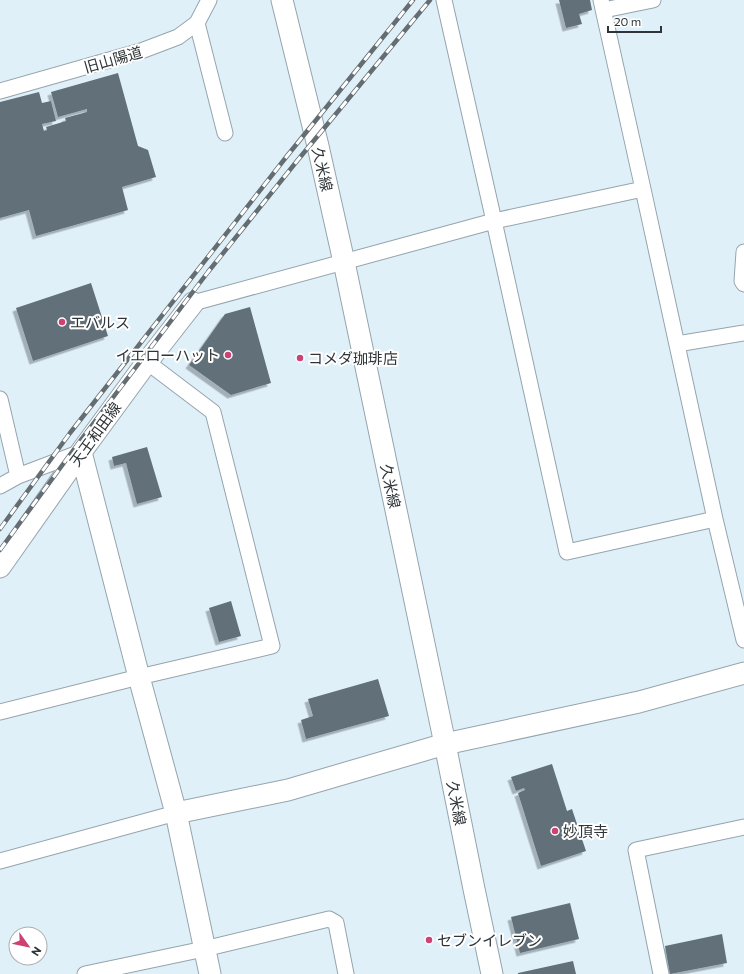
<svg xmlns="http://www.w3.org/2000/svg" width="744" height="974" viewBox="0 0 744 974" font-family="Commissioner,'Noto Sans JP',sans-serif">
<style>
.building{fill:#627179;filter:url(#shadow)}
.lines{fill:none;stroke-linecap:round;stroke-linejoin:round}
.street-casing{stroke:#95a4ad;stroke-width:17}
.secondary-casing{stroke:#95a4ad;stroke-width:23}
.street{stroke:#fff;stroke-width:15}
.secondary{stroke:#fff;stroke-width:21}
.rail-casing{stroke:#646d72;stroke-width:4.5}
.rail{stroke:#fff;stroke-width:3;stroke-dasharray:9;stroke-linecap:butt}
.poi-dot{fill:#cd4173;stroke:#fff;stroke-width:1.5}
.labels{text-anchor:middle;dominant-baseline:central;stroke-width:4;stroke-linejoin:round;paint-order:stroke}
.street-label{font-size:15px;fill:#2e3437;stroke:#fff}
.poi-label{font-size:15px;fill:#2e3437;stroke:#fff;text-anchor:start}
</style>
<defs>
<filter id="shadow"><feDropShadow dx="-3.5" dy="3.5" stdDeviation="0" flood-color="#0004"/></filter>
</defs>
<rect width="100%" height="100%" fill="#e0f0f9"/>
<path class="building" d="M559 0H590L592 10 579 14 582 24 566 28Z
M118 73 138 146 148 150 156 177 122 187 128 210 36 236 29 210 0 218V102L39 92 42 103 51 101 56 121 42 124 44 131 47 130 46 127 66 121 65 118 87 112V109L58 117 51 92Z
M91 283 108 336 33 361 16 308Z
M250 307 271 383 231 395 189 365 225 314Z
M147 447 162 497 137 504 126 463 114 466 112 457Z
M231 601 241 636 219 642 209 608Z
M378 679 389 716 306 739 301 720 313 716 308 699Z
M552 764 567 811 572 809 586 851 541 866 518 793 525 790 524 788 516 791 511 777Z
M570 903 579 939 520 953 511 917Z
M722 934 727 963 670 974 665 946Z
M573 961 576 974H518V973Z"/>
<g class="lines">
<defs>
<path id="street" d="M444 0 494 221 567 552 715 519
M601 0 643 189 715 519 744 640
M604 10 653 0
M197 23 225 133
M0 91 141 51 178 37 197 23 209 0
M744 252 742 281 744 284
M193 303 494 221 643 189
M677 344 744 333
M0 399 18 476 0 486
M18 476 81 452
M0 712 139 677 272 646 213 412 147 362
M0 861 176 813
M85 974 204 949 329 919 336 923 346 974
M661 974 636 850 744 827"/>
<path id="secondary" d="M282 0 318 146 344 262 445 744 474 889 492 974
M81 452 139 677 176 813 210 974
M0 567 81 452 147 362 193 303
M176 813 288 790 445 744 639 702 744 673"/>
</defs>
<use href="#street" class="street-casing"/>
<use href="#secondary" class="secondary-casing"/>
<use href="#street" class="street"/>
<use href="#secondary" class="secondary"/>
<defs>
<path id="rail" d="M0 529 70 433 287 156 413 0
M0 550 80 441 208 272 297 161 430 0"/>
</defs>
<use href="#rail" class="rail-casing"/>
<use href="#rail" class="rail"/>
</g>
<g class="poi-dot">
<circle cx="62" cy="322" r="4"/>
<circle cx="228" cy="355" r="4"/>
<circle cx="300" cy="358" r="4"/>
<circle cx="555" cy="831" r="4"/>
<circle cx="429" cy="940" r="4"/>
</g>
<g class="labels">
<g class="street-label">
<text transform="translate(113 59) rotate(-16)">旧山陽道</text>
<text transform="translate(323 169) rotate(77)">久米線</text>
<text transform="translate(95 434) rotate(-54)">天王和田線</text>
<text transform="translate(391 486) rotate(78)">久米線</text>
<text transform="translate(457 803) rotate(79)">久米線</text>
</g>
<g class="poi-label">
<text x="70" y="322">エバルス</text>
<text x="220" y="355" text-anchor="end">イエローハット</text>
<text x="308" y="358">コメダ珈琲店</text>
<text x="563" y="831">妙頂寺</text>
<text x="437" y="940">セブンイレブン</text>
</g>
</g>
<g transform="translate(28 946) rotate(123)"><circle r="19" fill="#ffffff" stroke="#abaeaf"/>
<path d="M0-3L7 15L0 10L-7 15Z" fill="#cd4173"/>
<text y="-6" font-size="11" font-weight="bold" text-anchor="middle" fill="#2e3437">N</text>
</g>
<path d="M608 26v6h53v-6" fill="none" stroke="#2e3437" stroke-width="2"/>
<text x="614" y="26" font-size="12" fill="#2e3437" stroke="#ffffff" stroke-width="3" paint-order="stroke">20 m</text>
</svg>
